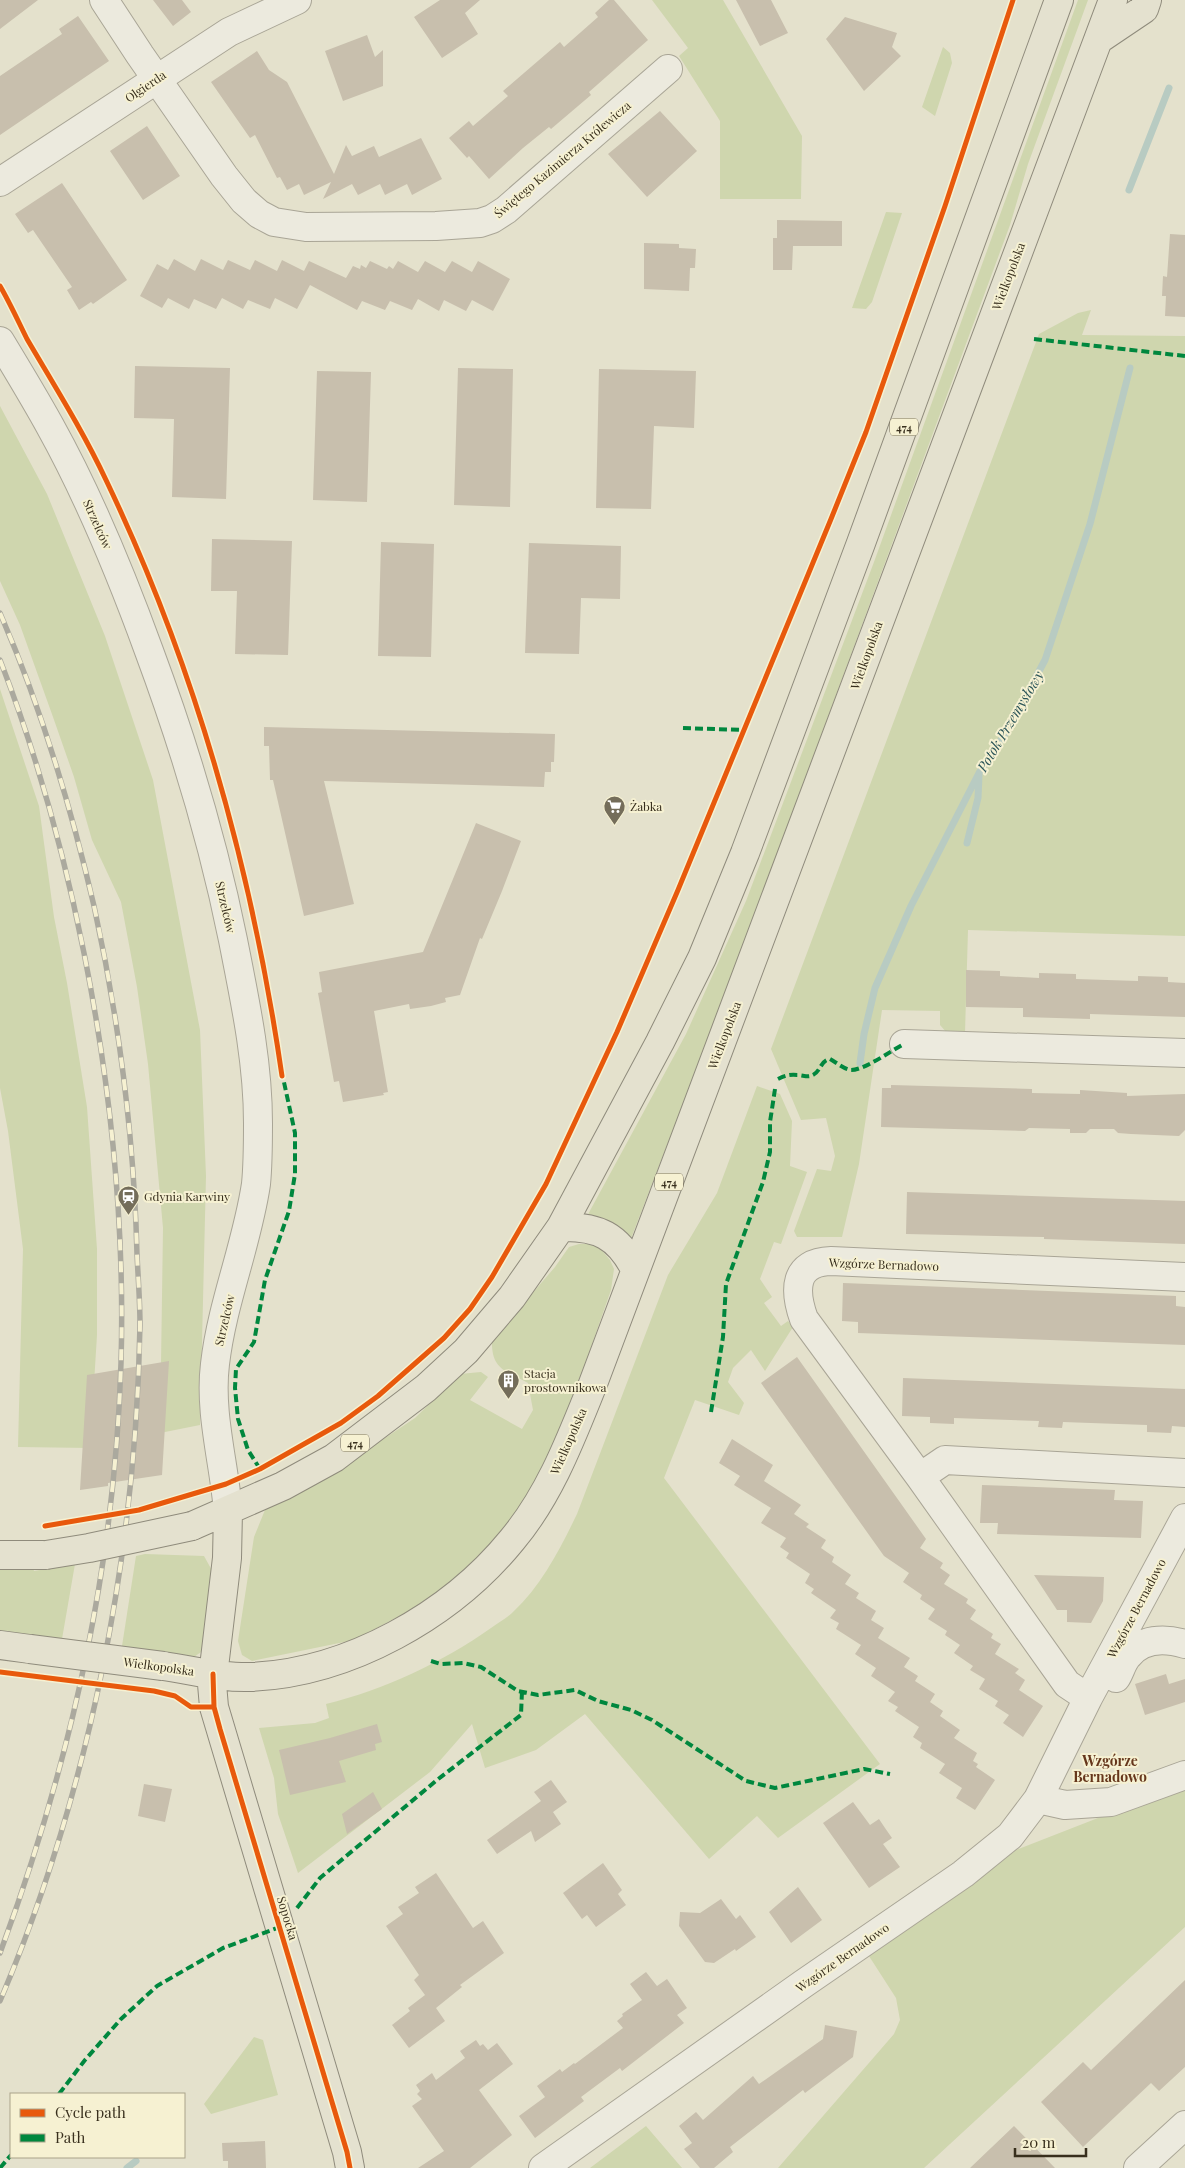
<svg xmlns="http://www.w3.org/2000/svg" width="1185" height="2168" viewBox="0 0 1185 2168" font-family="'Playfair Display',serif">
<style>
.green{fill:#cfd6ae}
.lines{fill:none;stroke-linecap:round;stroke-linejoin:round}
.stream{stroke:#b8cbc2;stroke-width:7}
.building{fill:#c8bfad}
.minor-casing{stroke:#a9a596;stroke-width:30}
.major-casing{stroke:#8f8b7c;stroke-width:30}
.minor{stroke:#eceade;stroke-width:28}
.major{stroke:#e4e1cf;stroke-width:28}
.rail-casing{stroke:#aba99e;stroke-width:5.5}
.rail{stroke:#f6f1d2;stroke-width:4;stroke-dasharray:11;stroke-linecap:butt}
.major-bridge-casing{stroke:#8f8b7c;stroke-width:30;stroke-linecap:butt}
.major-bridge{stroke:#e4e1cf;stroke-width:28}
.quiet{stroke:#00873e;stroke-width:4;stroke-dasharray:8 4;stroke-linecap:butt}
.cycleway-casing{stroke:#f6f1d2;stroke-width:8}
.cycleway{stroke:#e8590c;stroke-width:5}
.labels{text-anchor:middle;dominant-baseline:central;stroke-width:4;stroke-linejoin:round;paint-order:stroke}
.shield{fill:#f6f1d2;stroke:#716953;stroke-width:1}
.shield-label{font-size:11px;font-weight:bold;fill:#382f1d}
.street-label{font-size:12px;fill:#382f1d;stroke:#f6f1d2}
.poi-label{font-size:12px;fill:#382f1d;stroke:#f6f1d2;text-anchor:start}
.water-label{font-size:14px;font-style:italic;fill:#2c5558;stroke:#f6f1d2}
.neighbourhood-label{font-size:14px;font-weight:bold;fill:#66371c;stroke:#f6f1d2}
</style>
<rect width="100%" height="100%" fill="#e4e1cc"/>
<path class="green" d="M652 0H723L802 136 801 199H720V121L679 56 688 48Z
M1078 0H1088L1028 164 1010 225 728 987 630 1241 586 1218 686 1034 746 901 874 562Z
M943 47 950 53 952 63 935 116 922 107Z
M886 212 902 213 872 302 866 309 852 308Z
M1091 310 1082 335 1185 336V936L968 930 965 1033H947L940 1025V1011L882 1010 859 1164 842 1237H797L794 1231 817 1169 831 1171 835 1156 826 1118 801 1120 771 1049 1039 334 1078 313Z
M0 406 47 494 105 636 153 780 200 1030 206 1176 200 1425 160 1433 163 1228 148 1064 137 987 121 902 92 840 74 777 53 717 20 625 0 581Z
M0 689 39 806 54 917 67 983 87 1107 97 1249V1335L90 1448 18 1447 23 1249 8 1131 0 1088Z
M757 1086 780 1094 792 1121 790 1166 807 1172 781 1244 774 1242 760 1279 772 1297 764 1303 781 1326 788 1321 793 1327 765 1371 751 1350 733 1368 728 1382 744 1403 739 1415 695 1400 664 1478 880 1764 778 1838 757 1816 709 1859 585 1714 536 1750 485 1768 472 1724 430 1772 298 1873 278 1814 274 1778 259 1728 315 1723 329 1718 326 1704C384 1690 443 1662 491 1628 498 1623 507 1618 513 1612 542 1585 560 1549 577 1514L668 1275 717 1193Z
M579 1244H588L599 1247 610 1260 614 1269 611 1290 582 1373 532 1495 497 1539 449 1586 407 1612 354 1640 252 1661 242 1655 238 1641 254 1537 265 1510 370 1448 415 1418 460 1374 481 1372 488 1377 470 1400 522 1429 533 1410 528 1383C505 1371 491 1369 492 1340L555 1267 569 1247Z
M145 1554 204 1556 214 1574 204 1643 201 1652 194 1657 122 1646 136 1556Z
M75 1564 62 1639 0 1631V1568L33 1567 34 1571Z
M1185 1784V1927L924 2168H778L894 2034 900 2020 896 1998 867 1953 1008 1853Z
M254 2037 263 2040 278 2095 211 2114 204 2104Z
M646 2126 682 2168H590Z"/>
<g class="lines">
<path class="stream" d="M1129 190 1169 88
M967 843 978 798 979 775
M860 1063 864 1034 875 988 911 906 979 773 1007 731 1045 660 1090 524 1130 368
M127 2168 136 2161"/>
</g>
<path class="building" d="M0 0H38L0 29Z
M153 0H182L191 12 173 26Z
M440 0H480L465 13 478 34 442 58 414 17Z
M609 0H614L648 40 589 92 591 95 551 129 549 127 523 148 489 179 469 156 467 158 449 138 469 121 473 126 508 96 503 91 560 42 564 47 598 17 595 13Z
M736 0H771L788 33 760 46Z
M78 16 109 61 0 135V76L62 34 59 29Z
M845 17 897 33 892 47 901 56 864 91 826 39Z
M367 35 375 57 383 50V86L343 101 325 51Z
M257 51 269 70 287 82 334 174 346 145 352 156 374 146 379 157 421 138 442 179 412 195 407 184 385 195 380 184 358 195 352 184 323 199 331 182 304 195 299 184 287 190 280 177 277 178 255 135 250 138 211 82Z
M660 111 697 151 647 197 608 154Z
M147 126 180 176 143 200 110 151Z
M62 183 127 280 93 304 91 302 79 310 67 290 72 287 33 230 28 233 15 214Z
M777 220 842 221V246H793L792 270H773V238H777Z
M1170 234 1185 235V317L1165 316 1166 296H1162L1163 276 1167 277Z
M644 243 679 244V248L696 249 695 268H690L689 291 644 289Z
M174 259 195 271 201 259 223 270 228 260 250 270 255 260 277 271 282 260 304 271 309 261 346 278 353 266 360 269 361 265 366 268 370 261 387 269 389 266 393 269 398 261 418 272 425 261 445 272 452 261 472 272 478 261 510 279 493 311 472 300 466 311 444 300 439 311 418 299 412 310 390 301 385 310 362 301 357 310 310 285 297 309 275 298 270 309 248 300 243 309 222 298 216 309 194 299 189 309 168 298 162 308 140 296 157 264 168 270Z
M135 366 230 368 226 499 172 497 174 419 134 418Z
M458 368 513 369 510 507 454 505Z
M599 369 696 371 694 428 654 426 651 509 596 508Z
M317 371 371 372 367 502 313 500Z
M212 539 292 541 288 655 235 654 237 591H211Z
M381 542 434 544 431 657 378 656Z
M529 543 621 546 620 599 581 598 579 654 525 653Z
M264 727 555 734 554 762H551V772H545L544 787 324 781 354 904 304 916 273 780H270L269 746H264Z
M476 823 521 841 502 891 482 939 480 938 460 995 445 998 446 1002 431 1006 410 1009 409 1004 374 1011 388 1092 383 1093 384 1095 343 1102 339 1081 334 1082 318 993 322 992 319 972 423 952Z
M966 970 1000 971V976L1039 978V973L1076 974V979L1138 981V976L1168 977V982L1185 983V1017L1090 1014V1019L1023 1017V1008L966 1007Z
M891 1085 1032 1089V1093L1080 1094V1090L1127 1093V1096L1185 1094V1130L1179 1136 1131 1134 1118 1133 1114 1129H1090L1086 1133H1070V1129L1029 1128 1025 1131 881 1127 882 1088H891Z
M907 1192 1185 1201V1244L1044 1239V1237L906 1234Z
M843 1283 1176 1296V1306L1185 1307V1345L858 1333V1322L842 1321Z
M797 1357 926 1539 920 1548 943 1563 940 1568 950 1575 944 1584 968 1599 966 1603 976 1610 970 1619 993 1634 991 1638 1001 1644 995 1654 1019 1669 1015 1673 1025 1680 1019 1690 1043 1706 1023 1737 1003 1723 1009 1715 995 1706 998 1701 979 1689 985 1679 970 1670 973 1666 954 1653 960 1645 945 1635 947 1631 928 1619 935 1609 920 1599 922 1595 903 1582 909 1573 884 1556 761 1383Z
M169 1361 162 1475 108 1483V1486L80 1490 87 1375Z
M903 1378 1185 1389V1427L1172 1426 1171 1433 1147 1432V1425L1063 1422 1062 1428 1038 1427 1039 1421 954 1418V1424L930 1423V1417L902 1416Z
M732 1439 773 1465 764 1481 801 1505 794 1514 809 1524 806 1527 826 1540 821 1548 834 1557 832 1562 851 1575 845 1584 859 1593 856 1598 876 1611 871 1620 884 1628 878 1638 910 1658 904 1667 918 1676 915 1681 935 1694 930 1702 943 1711 940 1716 960 1730 954 1738 977 1753 973 1761 978 1764 976 1767 995 1780 975 1810 956 1798 962 1788 939 1773 945 1764 920 1748 922 1743 913 1737 919 1727 895 1711 898 1707 888 1701 895 1692 871 1676 876 1668 855 1654 861 1645 836 1629 839 1623 830 1618 836 1610 811 1593 814 1589 805 1583 810 1574 786 1558 789 1553 780 1547 786 1538 761 1523 771 1508 734 1485 740 1476 719 1463Z
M982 1485 1115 1490 1114 1500 1143 1501 1141 1538 997 1534 998 1523H980Z
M1034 1575 1104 1577 1103 1601 1091 1623 1067 1622V1610H1057Z
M1166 1674 1169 1684 1185 1679V1702L1145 1715 1135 1684Z
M377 1724 382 1742 375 1744 376 1750 339 1761 346 1782 290 1795 279 1750 330 1738Z
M551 1780 567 1802 553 1812 561 1824 535 1842 531 1831 497 1854 487 1840 541 1801 534 1792Z
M144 1784 172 1789 165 1822 138 1816Z
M373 1792 382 1809 347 1834 342 1814Z
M853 1802 870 1825 879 1819 885 1828 892 1838 883 1844 900 1867 869 1888 823 1823Z
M603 1863 622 1890 618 1894 626 1905 596 1927 587 1915 582 1919 563 1893Z
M436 1873 473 1928 483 1921 504 1953 460 1985 462 1987 436 2008 445 2021 409 2048 392 2025 410 2011 408 2008 425 1995 414 1980 419 1975 386 1926 403 1914 398 1907 419 1893 415 1887Z
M798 1887 822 1920 791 1943 769 1912Z
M721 1899 736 1919 740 1915 756 1937 736 1951 735 1949 714 1963 705 1962 679 1926 680 1912 700 1913Z
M646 1972 657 1986 667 1979 687 2008 677 2015 684 2023 622 2071 620 2068 581 2097 584 2101 535 2138 519 2116 545 2097 537 2086 560 2069 562 2072 574 2063 575 2064 623 2028 617 2021 623 2016 622 2014 642 2000 630 1984Z
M1185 1980V2067L1159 2091 1151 2083 1083 2147 1041 2102 1083 2062 1091 2070Z
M825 2025 857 2031 853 2057 805 2093 803 2090 730 2147 733 2152 714 2168H700L684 2149 692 2143 679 2126 696 2112 703 2120 753 2076 759 2084 823 2039Z
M476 2040 480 2046 483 2044 488 2050 497 2043 513 2064 479 2090 512 2135 470 2168H418L444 2151 412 2106 422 2099 417 2094 420 2091 416 2085 432 2073 436 2080 465 2058 460 2051Z
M1014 2126 1055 2168H970Z
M265 2141 266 2168H228V2161H223L222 2143Z"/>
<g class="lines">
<defs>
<path id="minor" d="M104 0 140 55 224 176 244 201 259 214 274 222 306 227 436 226 480 223 492 219 506 210 668 69
M0 182 229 32 297 0
M0 341C17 369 34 397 50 426 90 498 121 574 149 651 184 745 213 841 233 940 245 1001 258 1061 258 1123 258 1143 258 1164 256 1184 247 1245 222 1303 215 1364 209 1413 224 1462 228 1511
M904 1044 1185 1053
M920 1477 945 1460 1185 1473
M1116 1678C1120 1672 1122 1663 1127 1657 1141 1638 1165 1638 1185 1644
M1088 1698 1185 1518
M1038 1799 1065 1805 1111 1802 1185 1775
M543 2168 803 1984 963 1874 1010 1836 1038 1799 1088 1698 1067 1684 920 1477 804 1319C794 1291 793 1262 831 1261L1185 1277
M1138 2168 1185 2125"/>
<path id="major" d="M1098 40 1144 9 1147 0
M561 1227C598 1226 618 1236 635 1269
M228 1511 227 1558 212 1684 214 1707 347 2152 350 2168
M192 1526 283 1486 334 1458 426 1388 466 1351 512 1297 561 1227 660 1042 702 958 745 853 861 543 1059 0
M0 1555H46
M0 1645 30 1649
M163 1666C192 1670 221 1678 250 1677 349 1673 451 1615 512 1540 549 1496 570 1441 591 1389L1113 0"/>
</defs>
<use href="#minor" class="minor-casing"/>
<use href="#major" class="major-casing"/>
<use href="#minor" class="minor"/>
<use href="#major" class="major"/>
<defs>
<path id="rail" d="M0 613C41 707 71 807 94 906 119 1020 134 1137 137 1254 138 1277 140 1301 140 1325 136 1554 90 1790 0 2001
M0 660C37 755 64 853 84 953 111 1088 125 1226 121 1363 115 1565 70 1765 0 1953"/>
</defs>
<use href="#rail" class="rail-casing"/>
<use href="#rail" class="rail"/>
<defs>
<path id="major-bridge" d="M46 1555 89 1548 192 1526
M30 1649 163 1666"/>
</defs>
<use href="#major-bridge" class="major-bridge-casing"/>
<use href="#major-bridge" class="major-bridge"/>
<path class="quiet" d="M1034 339 1185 356
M683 728 745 730
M778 1079C784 1076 790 1074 797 1075 803 1075 808 1078 813 1075 821 1071 820 1061 830 1059 837 1063 844 1069 851 1070 865 1070 892 1050 904 1044
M711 1412 723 1337 726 1284 763 1182 770 1152V1122L775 1089
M260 1469 248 1450 238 1419 235 1388 236 1369 254 1342 265 1280 289 1211 295 1174V1133L282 1073
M431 1661 441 1664 463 1663 481 1667 518 1691 538 1695 575 1690 598 1701 631 1710 652 1720 746 1781 775 1788 864 1769 890 1774
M297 1908 320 1878 437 1780 521 1715 522 1691
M59 2094 85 2060 121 2019 157 1986 223 1948 280 1927
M0 2168 11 2155"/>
<defs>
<path id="cycleway" d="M0 286C10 303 18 321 27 339 54 385 83 431 106 480 196 668 252 870 282 1076
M45 1526 139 1510 226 1484 260 1469 341 1423 378 1396 444 1338 470 1309 492 1277 546 1184 617 1032 678 890 831 519 866 432 945 206 1013 0
M0 1672 154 1691 175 1696 191 1707H214
M213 1674 214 1707 220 1729 347 2152 350 2168"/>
</defs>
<use href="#cycleway" class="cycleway-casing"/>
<use href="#cycleway" class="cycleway"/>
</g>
<defs>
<symbol id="supermarket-pin" viewBox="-11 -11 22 30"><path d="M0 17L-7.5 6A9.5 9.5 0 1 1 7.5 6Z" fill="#746d5a" stroke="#f6f1d2"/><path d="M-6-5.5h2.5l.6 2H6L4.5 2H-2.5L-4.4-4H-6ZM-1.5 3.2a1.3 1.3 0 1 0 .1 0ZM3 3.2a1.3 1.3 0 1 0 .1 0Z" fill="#fff"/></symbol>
<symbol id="station-pin" viewBox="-11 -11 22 30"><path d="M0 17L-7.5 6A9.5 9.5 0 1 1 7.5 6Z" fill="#746d5a" stroke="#f6f1d2"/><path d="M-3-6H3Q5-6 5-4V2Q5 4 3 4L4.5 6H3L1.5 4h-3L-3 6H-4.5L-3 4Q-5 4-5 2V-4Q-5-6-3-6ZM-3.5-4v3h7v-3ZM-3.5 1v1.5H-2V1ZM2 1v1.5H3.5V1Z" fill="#fff"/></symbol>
<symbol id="building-pin" viewBox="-11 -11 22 30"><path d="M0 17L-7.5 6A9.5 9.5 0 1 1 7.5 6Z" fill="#746d5a" stroke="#f6f1d2"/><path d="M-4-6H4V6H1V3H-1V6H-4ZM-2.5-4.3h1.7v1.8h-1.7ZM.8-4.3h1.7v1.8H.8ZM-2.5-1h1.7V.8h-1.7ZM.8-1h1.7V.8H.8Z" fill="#fff"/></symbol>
</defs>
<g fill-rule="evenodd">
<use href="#supermarket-pin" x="602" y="794" width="25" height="34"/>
<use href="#station-pin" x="116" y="1184" width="25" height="34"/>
<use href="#building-pin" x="496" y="1368" width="25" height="34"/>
</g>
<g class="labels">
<g class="shield">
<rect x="890" y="418.5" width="28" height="17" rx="4"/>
<rect x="655" y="1173.5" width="28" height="17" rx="4"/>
<rect x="341" y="1434.5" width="28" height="17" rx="4"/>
</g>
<g class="shield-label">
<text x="904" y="427">474</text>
<text x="669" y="1182">474</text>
<text x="355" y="1443">474</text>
</g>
<g class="street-label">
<text transform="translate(145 86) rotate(-34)">Olgierda</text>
<text transform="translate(562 159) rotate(-40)">Świętego Kazimierza Królewicza</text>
<text transform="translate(1008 276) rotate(-69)">Wielkopolska</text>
<text transform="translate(98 524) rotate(66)">Strzelców</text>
<text transform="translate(866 655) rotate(-70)">Wielkopolska</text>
<text transform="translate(226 907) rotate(77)">Strzelców</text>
<text transform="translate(724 1035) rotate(-69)">Wielkopolska</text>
<text transform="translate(884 1264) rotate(2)">Wzgórze Bernadowo</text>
<text transform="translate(224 1320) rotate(-77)">Strzelców</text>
<text transform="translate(568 1441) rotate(-66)">Wielkopolska</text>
<text transform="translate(1136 1608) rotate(-62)">Wzgórze Bernadowo</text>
<text transform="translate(159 1666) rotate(8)">Wielkopolska</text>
<text transform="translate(288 1918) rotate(73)">Sopocka</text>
<text transform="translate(842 1957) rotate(-35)">Wzgórze Bernadowo</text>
</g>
<g class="poi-label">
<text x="630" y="806">Żabka</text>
<text x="144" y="1196">Gdynia Karwiny</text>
<text x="524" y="1373">Stacja<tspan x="524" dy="14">prostownikowa</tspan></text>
</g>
<g class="water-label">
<text transform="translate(1010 721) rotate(-59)">Potok Przemysłowy</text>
</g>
<g class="neighbourhood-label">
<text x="1110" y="1760">Wzgórze<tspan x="1110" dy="16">Bernadowo</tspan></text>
</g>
</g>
<rect x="10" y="2093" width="175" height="65" fill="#f6f1d2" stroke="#aaa38a"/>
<rect x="20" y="2109" width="25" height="8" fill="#e8590c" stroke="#aaa38a"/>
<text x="55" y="2118" font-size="15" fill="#382f1d">Cycle path</text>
<rect x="20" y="2134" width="25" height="8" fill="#00873e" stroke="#aaa38a"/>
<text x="55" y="2143" font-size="15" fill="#382f1d">Path</text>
<path d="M1015 2148v8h71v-8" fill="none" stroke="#382f1d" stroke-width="2.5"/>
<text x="1022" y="2148" font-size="15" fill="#382f1d" stroke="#f6f1d2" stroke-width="4" paint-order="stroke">20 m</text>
</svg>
